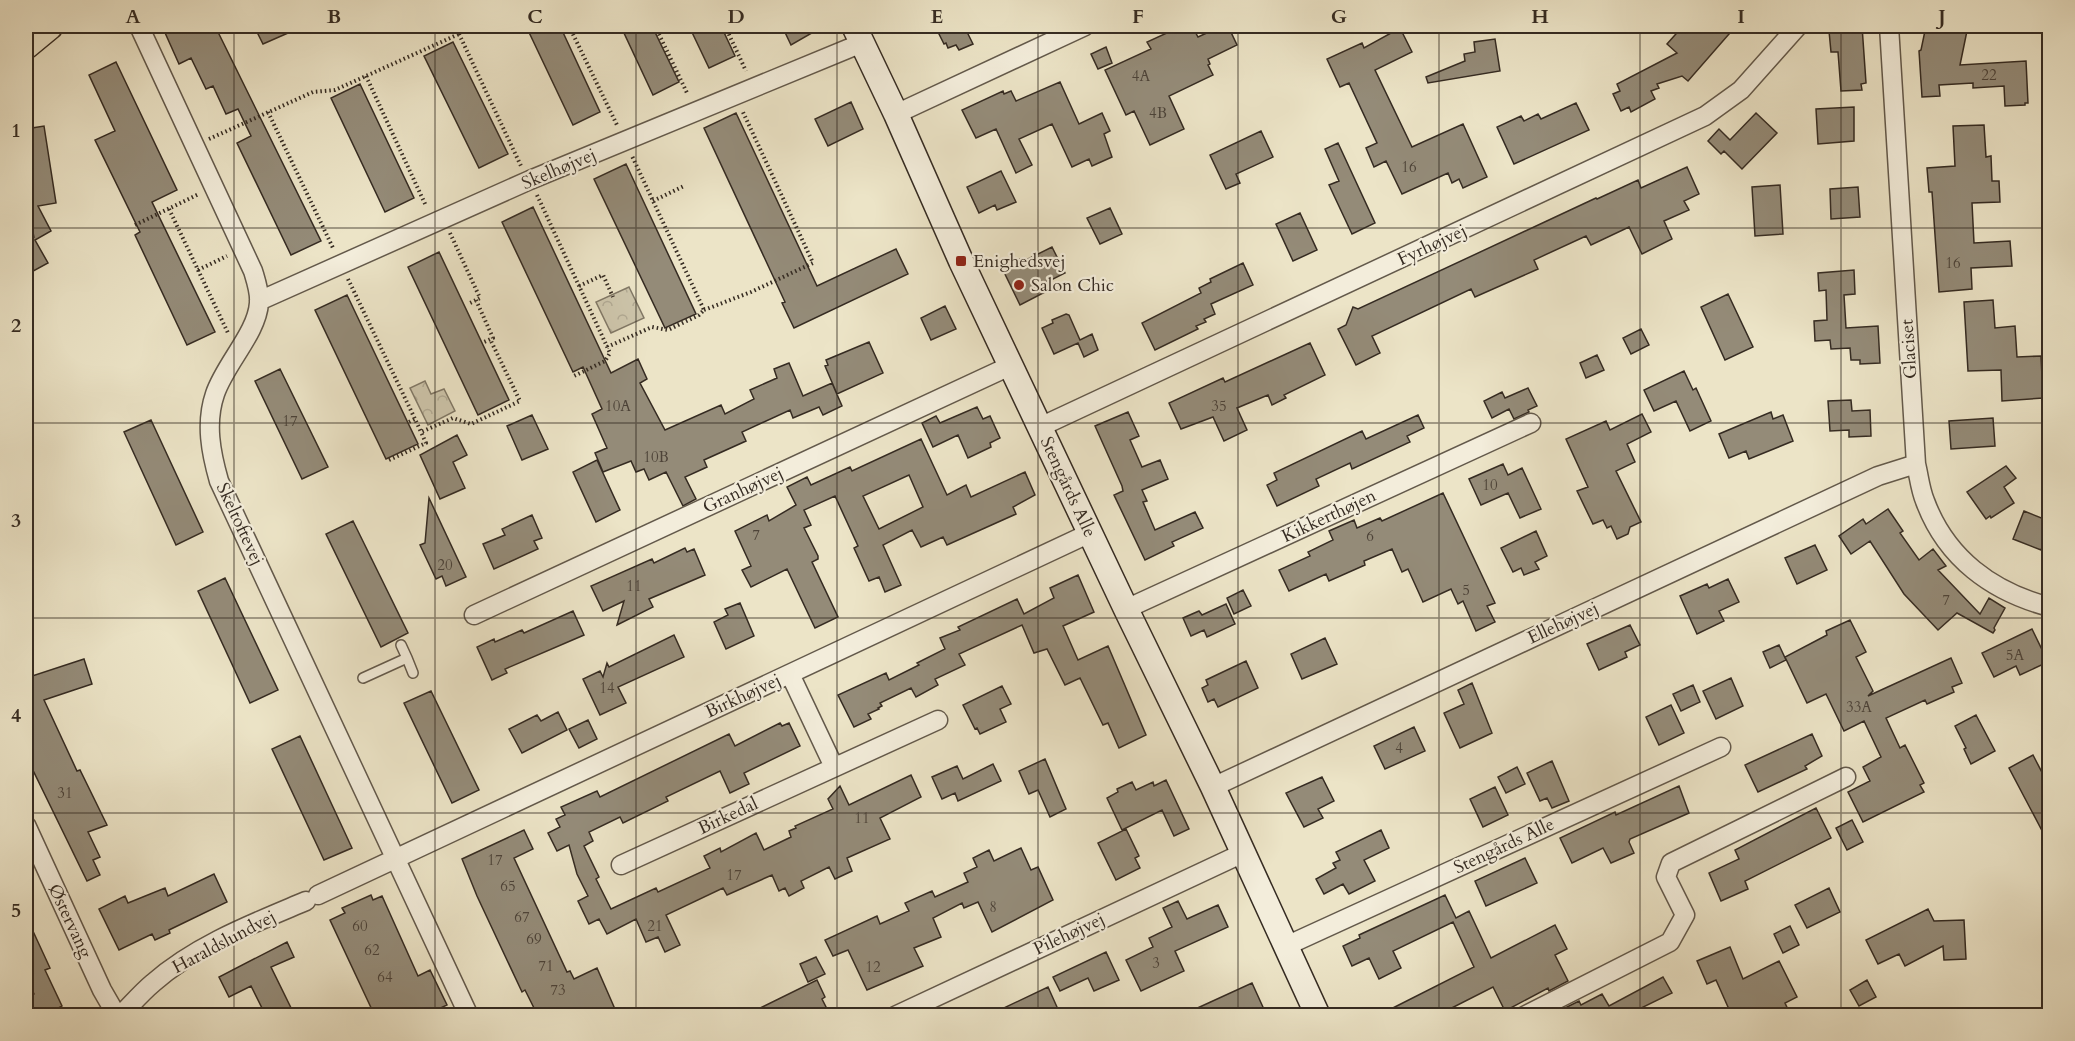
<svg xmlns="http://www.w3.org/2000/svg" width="2075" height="1041" viewBox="0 0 2075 1041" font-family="Cardo,serif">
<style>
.park{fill:url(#park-crowns);stroke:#817866;stroke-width:1.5}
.building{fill:#948b78;stroke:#352b22;stroke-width:1.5;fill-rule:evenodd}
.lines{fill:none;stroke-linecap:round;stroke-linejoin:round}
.lane-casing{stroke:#63594b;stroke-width:12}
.street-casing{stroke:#63594b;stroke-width:21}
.secondary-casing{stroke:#352b22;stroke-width:27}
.primary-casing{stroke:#352b22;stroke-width:30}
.path{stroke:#352b22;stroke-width:4;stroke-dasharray:1.5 3;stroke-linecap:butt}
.lane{stroke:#f3eddb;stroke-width:9}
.street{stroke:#f3eddb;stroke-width:18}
.secondary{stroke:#f3eddb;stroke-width:24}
.primary{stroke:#ece4c7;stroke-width:27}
.grid{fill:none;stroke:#352b22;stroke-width:1.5;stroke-opacity:0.55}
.poi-dot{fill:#8f2418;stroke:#f3eddb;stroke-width:2}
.labels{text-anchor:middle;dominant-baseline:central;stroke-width:4.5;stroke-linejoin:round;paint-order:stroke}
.number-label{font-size:15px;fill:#4d4338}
.street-label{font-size:18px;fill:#352b22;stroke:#f3eddb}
.poi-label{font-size:18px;fill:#352b22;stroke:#f3eddb;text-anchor:start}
.neatline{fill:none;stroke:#352b22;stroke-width:2}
.grid-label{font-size:20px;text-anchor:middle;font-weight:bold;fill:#352b22}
</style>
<defs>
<pattern id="park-crowns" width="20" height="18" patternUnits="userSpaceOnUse" patternTransform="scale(1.5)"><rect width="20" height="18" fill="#cdc5ab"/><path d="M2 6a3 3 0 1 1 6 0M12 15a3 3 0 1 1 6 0" fill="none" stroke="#b1a993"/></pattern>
</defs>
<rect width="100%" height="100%" fill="#ece4c7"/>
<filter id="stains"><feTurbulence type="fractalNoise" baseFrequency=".00333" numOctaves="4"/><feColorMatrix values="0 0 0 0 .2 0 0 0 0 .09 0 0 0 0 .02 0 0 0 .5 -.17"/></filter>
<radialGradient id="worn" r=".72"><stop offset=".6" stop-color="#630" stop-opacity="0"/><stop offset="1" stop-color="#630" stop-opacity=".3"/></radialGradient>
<path class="park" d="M629 287 644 318 611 333 596 302Z
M425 381 431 394 444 389 455 411 428 425 410 388Z"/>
<path class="building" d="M162 26H215L321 241 291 255 237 143 251 136 238 109 226 114 213 86 206 89 191 58 179 64Z
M254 26H304L263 44Z
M526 26H560L600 112 573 125Z
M623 26H652L679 82 653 95 624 33 626 32Z
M689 26H721L735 56 709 68Z
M782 26H824L791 45Z
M935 26H964L973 44 959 50 956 45 948 48 946 43 944 44Z
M1182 26H1192L1198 37 1222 26H1228L1237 45 1208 59 1210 64 1208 65 1213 75 1169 96 1184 129 1150 145 1134 111 1126 115 1105 70 1151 49 1147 42Z
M1683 26H1736L1688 81 1682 76 1657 84 1659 88 1651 91 1655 99 1631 112 1629 107 1621 111 1613 94 1620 91 1617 84 1677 53 1667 44Z
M1862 26 1866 83 1861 84 1862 90 1841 91 1838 52H1831L1829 31 1837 30V27Z
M1926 26H1968L1960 65 2026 61 2028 103H2025V105L2005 106 2004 86 1973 88V83L1939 85 1940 96 1922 97 1919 51 1921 50Z
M1400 28 1412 52 1375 70 1412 147 1463 124 1487 177 1463 188 1459 179 1452 183 1448 173 1402 194 1386 161 1374 167 1366 148 1377 143 1349 83 1340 87 1327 59 1362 43 1364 48Z
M1495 39 1500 71 1428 83 1426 77 1465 61 1464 54 1475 52 1474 42Z
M453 42 508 154 479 168 424 56Z
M1106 47 1112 63 1098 69 1091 54Z
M116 62 177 190 152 202 215 332 187 345 135 235 140 232 95 140 115 131 89 75Z
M1060 82 1079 124 1102 113 1110 131 1104 134 1112 157 1092 166 1089 159 1072 167 1052 124 1019 139 1032 165 1016 173 996 129 976 138 962 110 1003 91 1004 94 1011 91 1016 101Z
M360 84 414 198 385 212 331 98Z
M851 102 863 129 828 146 815 119Z
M1576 103 1589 130 1514 164 1497 127 1521 116 1524 121 1538 114 1541 119Z
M1854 107V141L1818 144 1816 109Z
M736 113 817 286 896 249 908 274 794 328 782 303 785 302 704 128Z
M1756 113 1777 133 1742 169 1724 151 1721 154 1708 141 1719 129 1730 140Z
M1984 125 1986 157 1991 156 1992 181H1999L2000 202 1972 203 1974 243 2010 241 2012 266 1971 268 1972 289 1939 292 1932 192H1929L1927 168 1955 166 1953 126Z
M44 126 56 203 38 206 51 231 35 240 48 263 26 275V222L34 238 26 193V129Z
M1261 131 1273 157 1236 174 1240 183 1226 189 1210 155Z
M1338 143 1375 223 1352 234 1329 185 1339 181 1325 149Z
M626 164 696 314 665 328 594 179Z
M1687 167 1699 194 1684 201 1689 210 1664 221 1672 239 1642 254 1629 227 1591 245 1586 236 1534 260 1538 269 1475 297 1471 289 1372 336 1380 353 1356 365 1338 329 1346 325 1353 307 1358 309 1596 198 1597 199 1638 180 1641 188Z
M1001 171 1016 202 997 210 995 205 979 213 967 187Z
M1780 185 1783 234 1755 236 1752 187Z
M1858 187 1860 217 1831 219 1830 189Z
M533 207 611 373 638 359 647 379 640 383 665 430 721 405 725 414 754 399 750 390 777 378 774 369 789 363 803 396 832 383 842 406 823 415 819 407 793 418 790 410 742 432 746 441 704 460 707 467 685 477 696 499 683 506 666 472 649 480 644 469 636 472 631 461 603 472 595 453 607 448 592 414 602 409 583 367 573 372 502 222Z
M1110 208 1122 234 1100 244 1087 218Z
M1300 213 1317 250 1293 261 1276 224Z
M1052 247 1065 273 1047 282 1051 289 1020 305 1002 268 1020 259 1022 262Z
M439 252 509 400 478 415 408 267Z
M1243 263 1253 285 1211 304 1215 314 1204 319 1206 322 1196 326 1198 329 1155 350 1142 323 1201 293 1199 288 1211 282 1210 279Z
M1854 270 1855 294 1844 295 1846 328 1878 326 1880 363 1860 364V360H1851L1850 348 1831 349 1830 340 1815 341 1814 321 1827 320 1826 290 1819 291 1818 273Z
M1728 294 1753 347 1725 360 1701 307Z
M347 295 418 444 386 459 315 310Z
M1993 300 1995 328 2015 326 2017 357 2041 356 2043 398 2002 401 2001 370 1968 371 1964 302Z
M945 306 956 329 931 340 921 318Z
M1066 314 1069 315 1080 340 1092 334 1098 350 1084 357 1078 343 1054 354 1042 328 1053 323 1052 320Z
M1641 329 1649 345 1631 354 1623 338Z
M869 342 883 373 837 394 825 366 828 365 826 360Z
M1310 343 1325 375 1284 395 1286 398 1272 405 1268 395 1237 408 1247 430 1224 441 1213 417 1181 429 1169 403 1223 378 1225 382Z
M1597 355 1604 370 1586 378 1580 363Z
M280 369 328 467 302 479 255 381Z
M1684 371 1693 390 1696 388 1711 421 1690 431 1676 401 1654 411 1644 390Z
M1528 388 1537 406 1528 410 1529 412 1514 419 1509 409 1492 418 1484 401 1502 392 1505 398Z
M1851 400 1852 411 1870 410 1871 436 1849 437V430L1830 431 1828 401Z
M977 407 983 419 990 416 1000 438 990 443 991 447 968 458 958 435 933 447 922 423 936 416 940 423Z
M1128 412 1139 436 1130 440 1142 467 1160 460 1168 479 1142 490 1147 501 1143 502 1155 530 1195 512 1203 528 1172 542 1174 546 1145 560 1114 495 1123 491 1122 486 1095 426Z
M1771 412 1773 419 1783 415 1793 441 1749 459 1746 451 1729 458 1719 434Z
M1642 414 1651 432 1627 444 1635 462 1616 471 1641 522 1630 527 1628 534 1617 539 1611 526 1607 528 1603 520 1593 524 1577 491 1588 487 1566 439 1606 421 1610 430Z
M532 415 548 449 522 460 507 426Z
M1418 415 1424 428 1407 436 1410 442 1352 469 1350 463 1316 479 1319 486 1277 506 1267 485 1277 480 1274 473 1362 431 1366 439Z
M1993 418 1995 446 1951 449 1949 421Z
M151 420 203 532 176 545 124 432Z
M457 435 467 455 453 462 465 488 440 499 420 455Z
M921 439 947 495 966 485 971 497 1025 472 1035 495 1013 507 1016 514 947 545 943 537 921 547 912 530 883 545 901 585 885 592 879 577 869 581 854 548 858 546 835 496 804 510 811 525 804 528 818 556V559L812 562 838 617 815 628 787 569 751 587 742 570 751 566 735 531 767 515 769 521 796 505 787 487 807 477 811 485 850 467 852 471ZM909 475 923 507 879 529 863 496Z
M597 460 620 510 596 522 573 472Z
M1503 464 1508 475 1522 468 1541 509 1520 518 1508 493 1481 505 1469 479Z
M2006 466 2016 478 2004 487 2014 503 1991 518 1990 516 1986 519 1967 492Z
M1443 493 1495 603 1487 606 1495 622 1476 631 1463 601 1458 604 1451 589 1423 602 1408 569 1402 572 1392 549 1364 561 1365 565 1329 581 1326 574 1289 591 1279 570 1310 556 1308 552 1333 540 1329 531 1354 520 1357 528 1380 518 1382 521Z
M429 498 466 577 446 586 442 576 436 579 420 545 425 543Z
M1888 509 1903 531 1900 533 1919 560 1933 549 1946 566 1938 570 1980 614 1989 598 2005 608 1994 628 1995 630 1993 633 1957 613 1938 630 1904 594 1870 541 1851 554 1839 536 1863 519 1866 524Z
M2024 511 2049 521V528L2041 550 2013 539Z
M532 515 542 538 534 541 538 549 494 569 483 544 505 535 502 529Z
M353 521 408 633 381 647 326 534Z
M1536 531 1547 556 1535 562 1539 569 1524 575 1521 568 1513 572 1501 548Z
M1815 545 1827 570 1797 584 1785 558Z
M685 548 687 552 694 549 705 575 649 599 653 607 617 625 624 601 603 611 591 586 652 559 654 563Z
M1078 575 1094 612 1063 626 1078 660 1108 646 1146 735 1119 748 1108 723 1103 725 1080 678 1065 685 1047 649 1034 653 1022 625 959 654 965 665 935 679 938 685 916 697 911 688 880 703 882 706 878 708 879 709 868 714 871 719 854 727 838 695 886 673 889 680 919 665 917 663 945 649 940 638 960 630 958 627 1017 599 1024 614 1054 598 1050 588Z
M225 578 278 690 250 703 198 591Z
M1728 579 1739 602 1719 611 1724 621 1697 634 1680 596 1707 584 1709 588Z
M1243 590 1251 606 1234 614 1227 598Z
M740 603 754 636 726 649 714 622 728 615 725 609Z
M1226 604 1235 624 1207 637 1204 630 1191 636 1183 618 1199 611 1202 615Z
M573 611 584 635 505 669 507 673 492 680 477 647 494 639 495 642 522 630 524 633Z
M1850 620 1866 652 1856 657 1873 691 1868 696 1951 658 1962 683 1952 687 1954 692 1927 704 1925 700 1886 718 1900 748 1905 745 1924 783 1920 785 1924 792 1863 822 1848 792 1870 781 1863 767 1881 757 1864 721 1844 731 1826 694 1807 703 1785 657 1827 635 1826 631Z
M1630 625 1640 645 1625 652 1627 657 1599 670 1587 644Z
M2032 629 2048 662 2020 675 2016 666 1994 677 1982 653Z
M674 635 684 657 618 687 626 703 600 715 583 679 600 671 603 677 607 663 609 667Z
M1325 638 1337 664 1302 679 1291 654Z
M1779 645 1786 660 1770 668 1763 652Z
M84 659 92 684 44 700 77 771 80 770 107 825 88 832 100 857 93 860 100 875 87 881 26 756V678Z
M1246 661 1258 688 1218 707 1214 699 1208 702 1202 688 1208 685 1206 680Z
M1731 678 1743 706 1716 719 1703 691Z
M1472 683 1492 733 1460 748 1444 713 1464 704 1458 690Z
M1693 685 1700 702 1681 711 1673 694Z
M1002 686 1011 704 1000 709 1006 722 980 734 977 728 975 729 963 705Z
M431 691 479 790 452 803 404 703Z
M1671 705 1684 733 1659 745 1646 717Z
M558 712 567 730 522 753 509 729 537 715 541 721Z
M1976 715 1995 751 1971 764 1964 749 1966 748 1955 726Z
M588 720 597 739 579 748 569 729Z
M780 723 782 726 789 723 800 746 744 773 749 784 730 793 720 771 666 797 668 801 623 823 620 817 589 832 593 841 584 846 599 877 596 879 611 909 656 888 658 892 710 868 704 856 720 848 721 852 756 833 764 850 791 837 789 831 796 828 795 826 833 809 828 799 840 786 849 805 911 775 921 797 880 818 890 839 847 858 852 871 835 879 829 867 801 881 804 888 789 896 785 888 779 891 772 875 727 895 723 888 666 915 680 945 665 952 658 937 646 942 636 919 607 934 599 919 589 924 578 901 588 896 577 874 569 845 557 851 548 833 560 827 556 819 565 815 561 807 597 791 600 797 729 734 735 746Z
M1414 727 1425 751 1385 769 1374 746Z
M1812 734 1822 756 1805 766 1807 769 1758 792 1745 765Z
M300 736 352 848 324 860 272 749Z
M2033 755 2049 786V844L2009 768Z
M1045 759 1066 809 1050 817 1038 790 1029 794 1019 771Z
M1552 761 1569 801 1552 808 1547 798 1540 801 1527 773Z
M993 764 1001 781 958 801 955 793 942 799 932 777 957 766 963 779Z
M1517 767 1525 784 1506 793 1498 777Z
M1322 777 1334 801 1318 809 1323 818 1304 827 1286 793Z
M1166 780 1189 829 1174 836 1162 810 1122 830 1107 798 1118 792 1117 789 1132 782 1136 790 1153 782 1154 786Z
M1679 786 1689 813 1630 839 1629 842 1634 853 1611 863 1603 848 1572 863 1560 838 1615 812 1616 815Z
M1495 787 1508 815 1483 827 1470 799Z
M1816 808 1831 838 1745 881 1748 889 1721 901 1709 873 1739 859 1735 850Z
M1852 820 1863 842 1847 850 1836 828Z
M1126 829 1139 856 1135 858 1140 868 1116 880 1098 843Z
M524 830 533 849 514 858 567 972 570 971 574 979 597 968 618 1016H538L525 990 522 992 477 896 462 859Z
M1381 830 1389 848 1364 860 1375 881 1349 894 1343 884 1324 894 1316 879 1336 868 1333 863 1340 860 1336 852Z
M1021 848 1031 870 1038 867 1053 900 992 932 978 902 964 908 962 903 933 918 941 937 914 948 923 966 867 990 848 950 833 956 825 940 877 916 880 924 909 911 905 903 932 891 935 897 968 882 964 873 977 867 973 858 989 850 994 861Z
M1525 858 1537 883 1486 906 1475 881Z
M214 874 227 902 169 930 170 933 155 940 152 934 119 950 99 909 125 896 128 903 165 888 168 896Z
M1829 888 1840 912 1807 928 1795 905Z
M371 895 373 900 382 896 418 976 430 970 447 1005 424 1016H385L382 1010 374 1014 330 920 345 913 342 908Z
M1445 895 1456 918 1469 911 1491 958 1555 925 1567 949 1555 955 1568 981 1549 991 1548 988 1505 1011 1493 987 1436 1016H1377L1474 967 1453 922 1393 951 1401 968 1379 979 1369 958 1352 966 1343 946 1360 938 1359 935Z
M1178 901 1187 919 1218 905 1228 927 1175 951 1184 971 1141 991 1126 960 1153 947 1149 938 1172 927 1163 908Z
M1928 909 1934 921 1964 920 1966 959 1944 960 1943 946 1905 966 1899 954 1878 964 1866 940Z
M26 916 50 968 45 970 62 1006 53 1011 55 1016H26V999L34 994 26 976Z
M1790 926 1799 945 1783 953 1774 934Z
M287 942 294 957 271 967 295 1016H266L251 986 229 997 219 977Z
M1730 947 1743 979 1779 961 1797 997 1785 1003 1791 1016H1732L1716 980 1707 984 1697 961Z
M1106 952 1119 980 1094 991 1088 978 1060 991 1053 977Z
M816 957 825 974 808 982 800 964Z
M1663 977 1672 993 1639 1009 1642 1016H1560L1559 1011 1579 1001 1581 1005 1602 994 1609 1006Z
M817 980 825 997 822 999 826 1007 810 1016H800L797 1009 783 1016H744Z
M1867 980 1876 997 1859 1006 1850 990Z
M1252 983 1267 1016H1180Z
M1048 987 1061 1016H987Z"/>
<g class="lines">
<defs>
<path id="lane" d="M407 658 413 673
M363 678 407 658 401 645"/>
<path id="street" d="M139 26 253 271C256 281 260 292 259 303 257 333 225 364 215 394 205 423 211 453 219 481L469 1016
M1889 26 1916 464C1919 476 1920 489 1925 501 1946 558 1992 592 2050 607
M896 114 1085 26
M259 301 530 180 862 43
M1040 427 1705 116 1741 90 1798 26
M1126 609 1531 423
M474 615 1012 365
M790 674 834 767
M1213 787 1878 476 1916 464
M26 825 102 990 117 1016
M621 865 938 720
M318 895 1090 533
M1286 946 1721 747
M120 1016C131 1005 141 993 153 983 196 945 254 923 306 901
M895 1016 1243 853
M1524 1016 1670 942 1685 915 1666 877 1671 863 1846 777"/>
<path id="secondary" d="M854 26 896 114 961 261 1126 609 1213 787 1318 1016"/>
<path id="primary" d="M26 45 49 26"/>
</defs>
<use href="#lane" class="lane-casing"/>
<use href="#street" class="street-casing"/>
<use href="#secondary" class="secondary-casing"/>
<use href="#primary" class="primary-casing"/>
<path class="path" d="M569 26 617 125
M655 26 688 95
M725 26 746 71
M459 34 521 166
M366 76 426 206
M268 112 333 248
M209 139 313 92 335 90 459 34 463 26
M537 195 610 353 605 361 574 376
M653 201 684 186
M169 209 228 333
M135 225 199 194
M450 233 480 298 468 304
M198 270 227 256
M348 279 415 419
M579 286 603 275 613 297
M476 300 493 338 484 342
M704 310 751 292 813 263 742 110
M607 347 652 327 668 330 699 315 704 310 632 156
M409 422 415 419 421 432 453 418 471 424 520 401 490 339
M389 460 426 443 421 432"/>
<use href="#lane" class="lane"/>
<use href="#street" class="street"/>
<use href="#secondary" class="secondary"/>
<use href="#primary" class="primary"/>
</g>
<path class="grid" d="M234 26V1016M435 26V1016M636 26V1016M837 26V1016M1038 26V1016M1238 26V1016M1439 26V1016M1640 26V1016M1841 26V1016M26 228H2050M26 423H2050M26 618H2050M26 813H2050"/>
<g class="poi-dot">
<rect x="955" y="255" width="12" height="12" rx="3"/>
<circle cx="1019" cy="285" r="6"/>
</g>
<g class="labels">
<g class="number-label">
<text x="1989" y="75">22</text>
<text x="1141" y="76">4A</text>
<text x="1158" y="113">4B</text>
<text x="1409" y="167">16</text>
<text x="1953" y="263">16</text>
<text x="618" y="406">10A</text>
<text x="1219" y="406">35</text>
<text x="290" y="421">17</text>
<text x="656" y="457">10B</text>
<text x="1490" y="485">10</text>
<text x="756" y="535">7</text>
<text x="1370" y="536">6</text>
<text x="445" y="565">20</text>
<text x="634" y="586">11</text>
<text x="1466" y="590">5</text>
<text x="1946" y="600">7</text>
<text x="2015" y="655">5A</text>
<text x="607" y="688">14</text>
<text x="1859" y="707">33A</text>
<text x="1399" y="748">4</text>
<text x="65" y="793">31</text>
<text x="862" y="818">11</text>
<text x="495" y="860">17</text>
<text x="734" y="875">17</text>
<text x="508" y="886">65</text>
<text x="993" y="907">8</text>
<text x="522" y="917">67</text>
<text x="360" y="926">60</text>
<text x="655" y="926">21</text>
<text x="534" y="939">69</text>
<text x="372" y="950">62</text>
<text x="1156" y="963">3</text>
<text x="546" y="966">71</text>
<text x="873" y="967">12</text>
<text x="385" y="977">64</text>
<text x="558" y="990">73</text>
</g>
<g class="street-label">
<text transform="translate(559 169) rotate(-23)">Skelhøjvej</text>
<text transform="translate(1432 245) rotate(-25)">Fyrhøjvej</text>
<text transform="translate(1909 349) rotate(-94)">Glaciset</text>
<text transform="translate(1068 487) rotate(65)">Stengårds Alle</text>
<text transform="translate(743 490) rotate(-25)">Granhøjvej</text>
<text transform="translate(1329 516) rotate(-25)">Kikkerthøjen</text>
<text transform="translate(240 524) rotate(65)">Skeltoftevej</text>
<text transform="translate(1563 623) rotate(-25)">Ellehøjvej</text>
<text transform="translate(743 696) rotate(-25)">Birkhøjvej</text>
<text transform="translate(728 816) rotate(-25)">Birkedal</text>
<text transform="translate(1504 846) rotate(-25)">Stengårds Alle</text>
<text transform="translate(70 921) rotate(65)">Østervang</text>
<text transform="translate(1069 934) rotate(-25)">Pilehøjvej</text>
<text transform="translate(224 942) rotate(-28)">Haraldslundvej</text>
</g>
<g class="poi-label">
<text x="973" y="261">Enighedsvej</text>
<text x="1031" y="285">Salon Chic</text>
</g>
</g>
<rect width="2075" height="1041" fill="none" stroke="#ece4c7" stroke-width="66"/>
<rect x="33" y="33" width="2009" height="975" class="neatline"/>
<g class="grid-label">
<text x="133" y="23">A</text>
<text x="334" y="23">B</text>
<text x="535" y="23">C</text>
<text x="736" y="23">D</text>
<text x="937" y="23">E</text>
<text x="1138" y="23">F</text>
<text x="1339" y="23">G</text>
<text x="1540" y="23">H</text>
<text x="1741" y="23">I</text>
<text x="1942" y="23">J</text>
<text x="16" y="137">1</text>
<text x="16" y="332">2</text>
<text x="16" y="527">3</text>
<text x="16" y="722">4</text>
<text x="16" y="917">5</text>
</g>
<rect width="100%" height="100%" filter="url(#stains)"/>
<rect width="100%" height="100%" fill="url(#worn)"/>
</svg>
